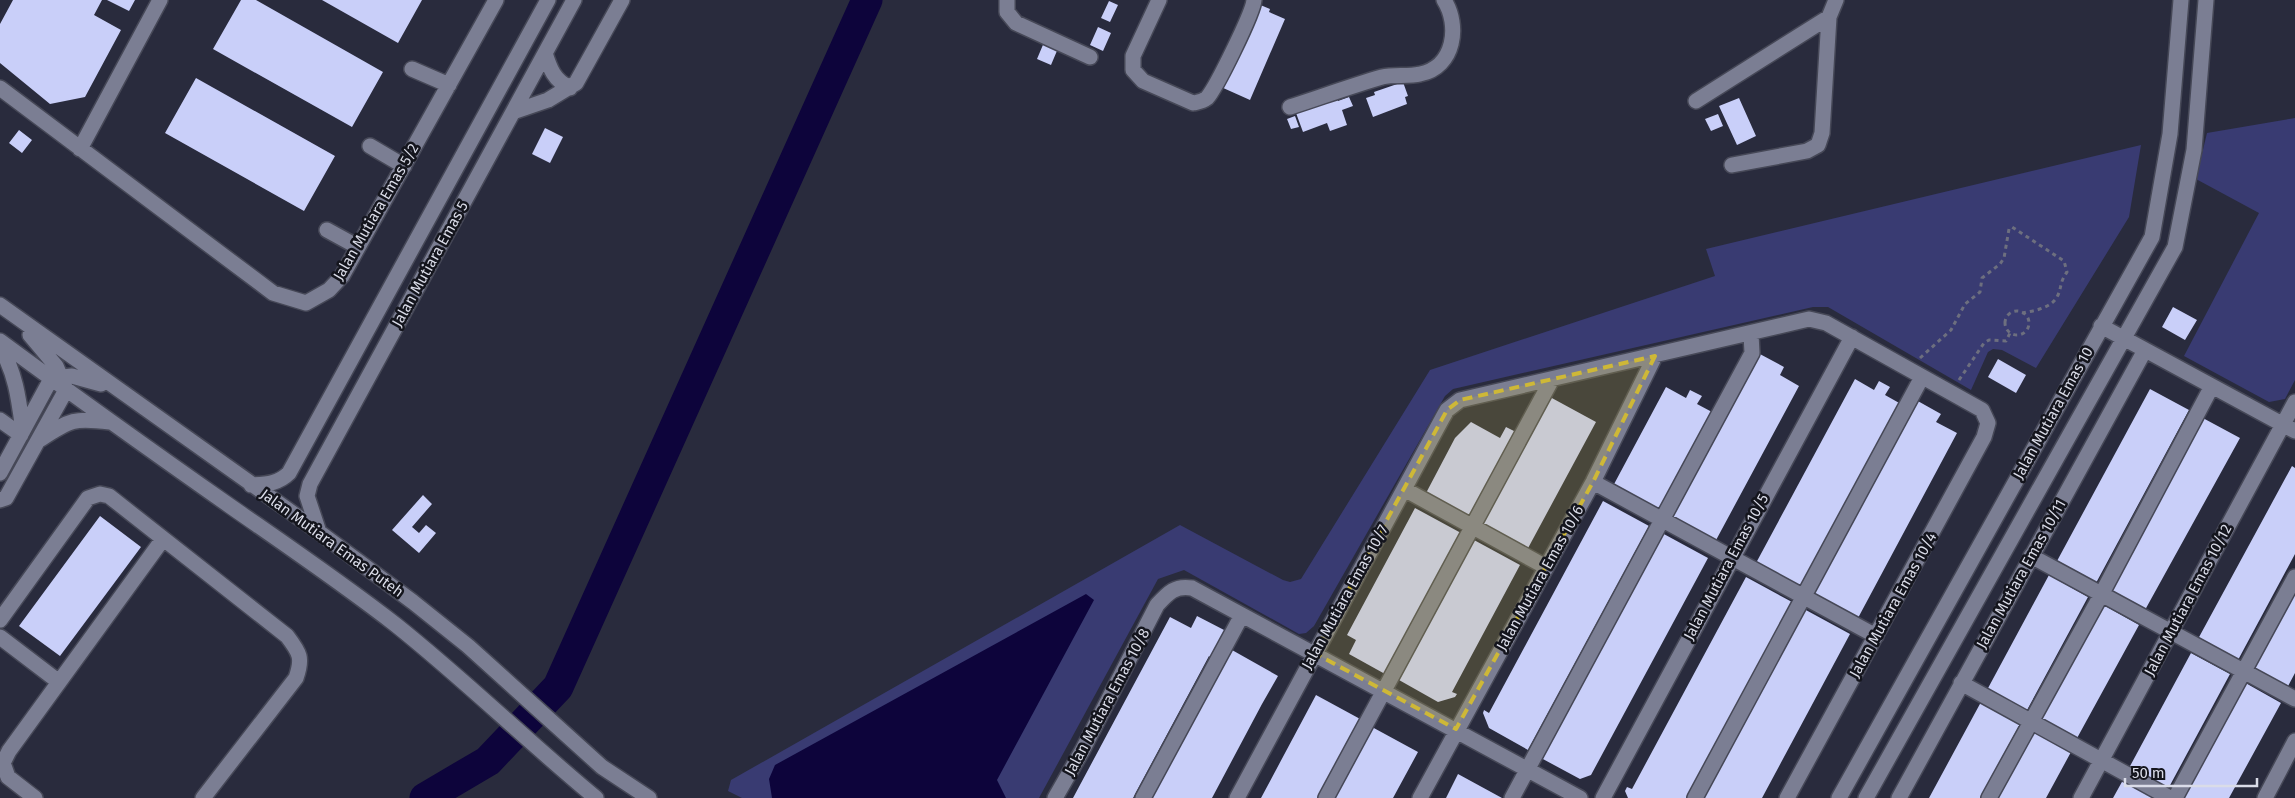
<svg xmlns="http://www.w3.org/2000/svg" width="2295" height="798" viewBox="0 0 2295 798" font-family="'Fira Sans',sans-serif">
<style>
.green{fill:#393b72}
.water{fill:#0d043b}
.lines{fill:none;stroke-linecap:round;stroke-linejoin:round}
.river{stroke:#0d043b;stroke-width:31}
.building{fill:#c9cff9}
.minor-casing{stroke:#464857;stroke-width:18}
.path{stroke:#6d6f7f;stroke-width:3;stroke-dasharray:4 4;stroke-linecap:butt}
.minor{stroke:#7b7e93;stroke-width:15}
.marked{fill:#ceb837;fill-opacity:0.2;stroke:#ceb837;stroke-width:4;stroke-dasharray:10 6;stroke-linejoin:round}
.labels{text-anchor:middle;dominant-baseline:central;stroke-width:5;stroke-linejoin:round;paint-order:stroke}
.street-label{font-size:15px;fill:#dadce8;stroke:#14151d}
</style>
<rect width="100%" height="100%" fill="#292b3d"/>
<path class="green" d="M2295 118V380L2285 399 2269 402 2184 356 2259 213 2196 179 2207 133Z
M2141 145 2129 217 2036 368 2002 350 1993 349 1988 352 1971 390 1828 307H1813L1453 389 1445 396 1314 626 1306 633 1299 634 1184 570 1158 579 1039 798H742L728 791 731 780 1180 525 1283 580 1290 582 1301 579 1430 370 1715 276 1706 249Z"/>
<path class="water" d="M1086 594 1094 600 997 780 1006 798H772L769 779 775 765Z"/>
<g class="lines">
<path class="river" d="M425 798 488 761 558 687 867 0"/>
</g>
<path class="building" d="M13 0H102L94 15 121 30 85 97 50 104 0 63V24Z
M107 0H135L129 11Z
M241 0H256L383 72 352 127 213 49Z
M322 0H422L398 43Z
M1109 1 1118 5 1110 22 1101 18Z
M1258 4 1270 9 1269 12 1285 19 1250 100 1221 87Z
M1098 27 1111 33 1103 51 1090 45Z
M1045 40 1059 46 1051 65 1037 59Z
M196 78 335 156 304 211 165 133Z
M1403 82 1408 96 1405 97 1407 104 1373 117 1366 98 1375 95 1374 92Z
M1349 97 1353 106 1342 110 1347 125 1330 131 1327 123 1303 132 1296 113 1337 98 1338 101Z
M1739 98 1756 136 1737 145 1719 106Z
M1718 114 1723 126 1711 131 1705 119Z
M1295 116 1299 127 1291 129 1287 119Z
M545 128 563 137 550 163 532 154Z
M19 130 32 140 22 153 9 143Z
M2173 307 2197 320 2185 340 2162 327Z
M1758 353 1784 367 1780 375 1799 386 1715 542 1669 517Z
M1998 359 2026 375 2016 393 1988 377Z
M1855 379 1874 390 1879 381 1890 387 1885 395 1901 404 1801 588 1756 563Z
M1666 387 1686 398 1690 390 1702 396 1697 404 1712 412 1659 511 1613 486Z
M2150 389 2189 410 2096 583 2057 561Z
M1550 397 1596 422 1527 550 1481 525Z
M1916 400 1941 414 1936 422 1957 433 1858 618 1812 593Z
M2201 417 2240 438 2145 610 2106 589Z
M1471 422 1500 438 1506 427 1518 433 1471 520 1425 495 1455 438Z
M2292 466 2295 468V554L2238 660 2198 639Z
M423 495 432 504 412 527 419 533 426 525 436 533 419 553 392 530Z
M1603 501 1649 526 1528 750 1489 728 1483 713 1484 710 1489 713Z
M1415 508 1461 533 1385 674 1349 654 1356 640 1347 635Z
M100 516 141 547 60 656 19 626Z
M1662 533 1708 558 1591 775 1580 779 1541 758Z
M1474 540 1520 565 1452 692 1457 694 1455 697 1438 702 1399 680Z
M2049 575 2088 597 2026 712 1987 690Z
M1746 577 1792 602 1784 616 1686 798H1628L1625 791 1627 787 1632 789Z
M2295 581V673L2287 688 2248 666Z
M2100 603 2139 625 2076 740 2037 718Z
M1804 609 1850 634 1762 798H1702Z
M1197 616 1226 631 1211 658 1209 656 1133 798H1073L1170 617 1191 628Z
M1232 650 1278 676 1262 704 1212 798H1152Z
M2191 653 2230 674 2168 789 2129 768Z
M2242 681 2281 703 2229 798H2184Z
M1316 695 1362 720 1321 798H1261Z
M1981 702 2020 724 1980 798H1929Z
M1372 727 1418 752 1393 798H1333Z
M2032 730 2071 752 2046 798H1995Z
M1458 774 1502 798H1446Z
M2123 780 2156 798H2113Z"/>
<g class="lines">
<defs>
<path id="minor" d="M1007 0V12L1016 23 1090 57
M1159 0 1133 56V70L1143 81 1193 103C1198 102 1202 102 1207 98 1216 88 1253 13 1254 0
M545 53C550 69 554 80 570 88
M412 69 449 85
M0 88 273 293 306 303 329 290 342 276 496 0
M1696 101 1829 17 1836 0
M1290 107C1321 97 1351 86 1382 77 1394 74 1408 77 1420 74 1455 67 1460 25 1444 0
M513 112 548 100 576 83 622 0
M370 146 404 166
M80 149 160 0
M1732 165 1807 151 1818 145 1822 133 1829 17
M327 230 358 247
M0 305 319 532 413 602 468 646 602 767 649 798
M2101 326 2295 431
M0 341C76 397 153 452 230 506 286 545 342 583 396 625 465 680 528 742 596 798
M0 347C16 373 19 401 23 431
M55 378 72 376 101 384
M0 420 21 435
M41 439C71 419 74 418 110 422
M0 473 51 379
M1593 482 1876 636
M251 485C266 484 278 484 289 473L548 0
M1404 489 1546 567
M0 500 6 498 66 390 56 366 30 335
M319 532 307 496 310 484 574 0
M2031 556 2295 699
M0 620 88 498 100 494 109 496 287 636C300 653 303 658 296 678L203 798
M0 637 59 682
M1961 683 2170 798
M35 798 8 777 3 763 9 751 163 539
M1055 798 1082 751 1157 605C1168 593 1175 585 1192 588L1580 798
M1143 798 1242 615
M1237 798 1443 417 1447 410 1460 400 1809 319 1826 323 1982 410 1988 423 1984 437 1787 798
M1326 798 1551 381
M1420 798 1593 482 1655 356
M1512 798 1752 353 1751 334
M1603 798 1852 337
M1695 798 1922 377
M1839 798 2152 237 2170 134 2181 0
M1866 798 2175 247 2194 150 2206 0
M1899 798 2145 350
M1989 798 2101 595 2212 386
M2081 798 2295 402
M2175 798 2295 577
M2265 798 2295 741"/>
</defs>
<use href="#minor" class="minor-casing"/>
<path class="path" d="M2005 323a12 12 0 1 1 24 0a12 12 0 1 1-24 0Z
M1920 358 1951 330 1965 304 1980 292 1982 278 2000 264 2004 258 2009 229 2012 227 2064 261 2067 272C2059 283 2062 288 2057 297 2051 308 2034 311 2022 313
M1959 380 1984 343 1989 340 2006 341 2010 333"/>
<use href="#minor" class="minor"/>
</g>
<path class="marked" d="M1655 356 1593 482 1456 729 1314 653 1447 410 1460 400Z"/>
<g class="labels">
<g class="street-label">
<text transform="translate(376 212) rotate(-60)">Jalan Mutiara Emas 5/2</text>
<text transform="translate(430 264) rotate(-61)">Jalan Mutiara Emas 5</text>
<text transform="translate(2053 413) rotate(-61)">Jalan Mutiara Emas 10</text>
<text transform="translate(332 543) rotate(36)">Jalan Mutiara Emas Puteh</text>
<text transform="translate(1726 567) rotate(-62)">Jalan Mutiara Emas 10/5</text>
<text transform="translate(2021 574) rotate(-61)">Jalan Mutiara Emas 10/11</text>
<text transform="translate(1540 578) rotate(-61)">Jalan Mutiara Emas 10/6</text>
<text transform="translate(1345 597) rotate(-61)">Jalan Mutiara Emas 10/7</text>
<text transform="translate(2188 600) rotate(-62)">Jalan Mutiara Emas 10/12</text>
<text transform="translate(1893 605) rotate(-61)">Jalan Mutiara Emas 10/4</text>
<text transform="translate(1107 702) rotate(-62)">Jalan Mutiara Emas 10/8</text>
</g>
</g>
<path d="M2125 778v8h132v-8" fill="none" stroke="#dadce8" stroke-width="2.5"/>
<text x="2132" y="778" font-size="15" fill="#dadce8" stroke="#14151d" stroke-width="4" paint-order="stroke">50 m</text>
</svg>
